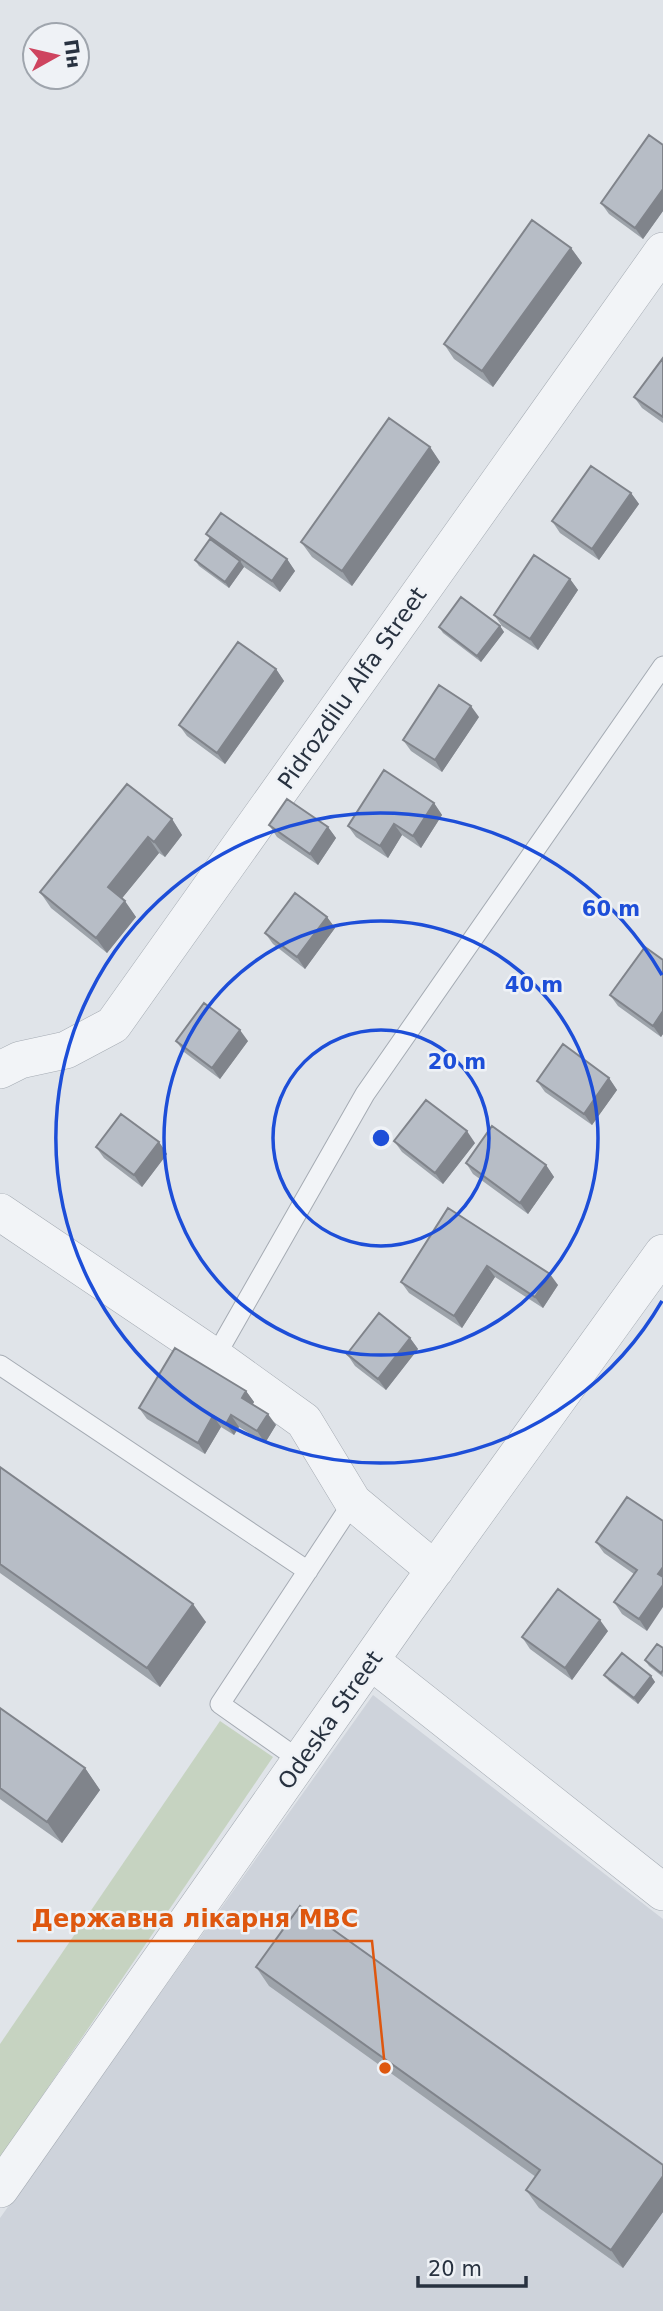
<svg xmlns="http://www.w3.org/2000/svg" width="663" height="2311" viewBox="0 0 663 2311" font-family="'DejaVu Sans',sans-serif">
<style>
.built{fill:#ced3db}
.green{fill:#c6d3c1}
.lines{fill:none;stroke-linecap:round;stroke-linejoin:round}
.service-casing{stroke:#a5abb3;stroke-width:21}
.minor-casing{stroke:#a5abb3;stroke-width:38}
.service{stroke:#f2f4f7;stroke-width:19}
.minor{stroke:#f2f4f7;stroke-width:37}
.wall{fill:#9da3aa}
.shaded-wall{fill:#80848b}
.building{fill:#b7bdc6;stroke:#80848b;stroke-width:2}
.ring{fill:none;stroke:#1d4ed8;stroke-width:3.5}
.labels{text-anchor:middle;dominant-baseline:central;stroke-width:5;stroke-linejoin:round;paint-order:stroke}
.street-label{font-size:23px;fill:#283240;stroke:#eff2f6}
.centre{fill:#1d4ed8;stroke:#eff2f6;stroke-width:3.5}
.ring-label{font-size:21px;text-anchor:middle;font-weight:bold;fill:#1d4ed8;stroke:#eff2f6;stroke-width:5;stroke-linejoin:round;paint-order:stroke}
.leader{fill:none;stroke:#de570f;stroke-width:2.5}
.callout-dot{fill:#de570f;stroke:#eff2f6;stroke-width:2.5}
.callout-label{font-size:24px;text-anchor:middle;font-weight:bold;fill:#de570f;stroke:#eff2f6;stroke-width:5;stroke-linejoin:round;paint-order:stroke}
</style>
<rect width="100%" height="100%" fill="#e0e4e9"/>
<path class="built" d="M373 1695 663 1919V2311H0V2218Z"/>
<path class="green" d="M220 1721 273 1757 0 2158V2044Z"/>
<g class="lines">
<defs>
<path id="service" d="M215 1357 365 1094 663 666
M0 1365 308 1571
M301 1761 220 1704 353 1502"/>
<path id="minor" d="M0 1070 20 1060 66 1050 113 1025 663 251
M0 1212 215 1357 304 1421 353 1502 435 1570
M371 1661 663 1892
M0 2189 405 1611 663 1253"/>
</defs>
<use href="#service" class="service-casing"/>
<use href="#minor" class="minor-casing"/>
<use href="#service" class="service"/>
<use href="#minor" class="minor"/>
</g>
<path class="wall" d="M663 145V211L643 239 609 214 601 203Z
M571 248 582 263 493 387 454 359 444 344Z
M663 358V423L642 408 634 397Z
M430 447 440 462 352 586 312 557 301 542Z
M631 493 639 504 599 560 560 533 552 521Z
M206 534 287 559 295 571 280 592 244 567 229 588 199 566 195 560 210 539Z
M570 579 578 590 538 650 502 626 494 615Z
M500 626 504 632 481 662 443 633 439 627Z
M276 669 284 681 225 764 187 736 179 725Z
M479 717 442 772 411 751 403 740Z
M434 803 442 815 421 848 402 835 388 858 356 837 348 826Z
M172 819 182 835 165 857 159 853 122 898 136 917 107 953 51 908 40 892Z
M269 825 328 827 336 838 318 865 277 837Z
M327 917 335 928 305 969 273 944 265 933Z
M663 960V1034L661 1037 618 1006 610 995Z
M176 1041H248L220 1079 184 1052Z
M609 1078 617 1090 592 1125 545 1092 537 1081Z
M394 1141 475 1143 443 1184 402 1152Z
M159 1142 167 1154 142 1187 104 1158 96 1147Z
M466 1163 546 1165 554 1177 528 1214 473 1174Z
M448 1208 558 1285 543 1308 495 1277 462 1328 409 1293 401 1282Z
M410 1338 418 1349 386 1390 355 1366 347 1354Z
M246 1391 254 1402 252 1405 276 1425 265 1443 239 1427 234 1435 221 1427 205 1454 147 1419 139 1408Z
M0 1467 206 1622 160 1687 0 1573Z
M627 1497 647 1631 622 1614 614 1602 634 1574 604 1553 596 1542Z
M608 1631 572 1680 530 1649 522 1637Z
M663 1648V1677L649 1666 645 1660Z
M604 1675 651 1676 655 1682 638 1704 609 1681Z
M0 1708 85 1768 100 1790 62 1843 0 1799Z
M256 1967 663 2165V2212L623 2268 539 2208 526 2190 536 2177 269 1986Z"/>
<path class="shaded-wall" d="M663 189V211L643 239 635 228Z
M571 248 582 263 493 387 482 371Z
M430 447 440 462 352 586 342 571Z
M631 493 639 504 599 560 592 549Z
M287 559 295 571 280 592 272 581Z
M240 561 244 567 229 588 225 582Z
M570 579 578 590 538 650 530 639Z
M500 626 504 632 481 662 477 656Z
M276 669 284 681 225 764 217 753Z
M471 706 479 717 442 772 435 760Z
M434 803 442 815 421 848 413 836Z
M172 819 182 835 165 857 154 842Z
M394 824 402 835 388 858 380 846Z
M328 827 336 838 318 865 310 854Z
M148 837 159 853 119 902 108 887Z
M125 901 136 917 107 953 96 938Z
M327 917 335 928 305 969 297 957Z
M663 1011V1034L661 1037 653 1026Z
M240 1030 248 1041 220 1079 212 1068Z
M609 1078 617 1090 592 1125 584 1114Z
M467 1131 475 1143 443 1184 435 1173Z
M159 1142 167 1154 142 1187 134 1175Z
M546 1165 554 1177 528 1214 520 1203Z
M487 1266 495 1277 462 1328 454 1316Z
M550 1274 558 1285 543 1308 535 1297Z
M410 1338 418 1349 386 1390 378 1379Z
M246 1391 254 1402 250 1410 242 1398Z
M268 1414 276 1425 265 1443 257 1431Z
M231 1415 239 1427 234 1435 226 1424Z
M213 1416 221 1427 205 1454 198 1443Z
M663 1567V1580L658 1574Z
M663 1585V1607L647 1631 639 1619Z
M193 1604 206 1622 160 1687 147 1668Z
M600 1620 608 1631 572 1680 565 1668Z
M651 1676 655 1682 638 1704 634 1698Z
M85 1768 100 1790 62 1843 47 1822Z
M663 2176V2212L623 2268 611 2250Z"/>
<path class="building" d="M649 135 663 145V189L635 228 601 203Z
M532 220 571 248 482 371 444 344Z
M663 358V417L634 397Z
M389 418 430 447 342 571 301 542Z
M591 466 631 493 592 549 552 521Z
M221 513 287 559 272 581 206 534Z
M210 539 240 561 225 582 195 560Z
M534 555 570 579 530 639 494 615Z
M461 597 500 626 477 656 439 627Z
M238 642 276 669 217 753 179 725Z
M439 685 471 706 435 760 403 740Z
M384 770 434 803 413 836 394 824 380 846 348 826Z
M127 784 172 819 154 842 148 837 108 887 125 901 96 938 40 892Z
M287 799 328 827 310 854 269 825Z
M295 893 327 917 297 957 265 933Z
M645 947 663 960V1011L653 1026 610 995Z
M204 1003 240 1030 212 1068 176 1041Z
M563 1044 609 1078 584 1114 537 1081Z
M426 1100 467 1131 435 1173 394 1141Z
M121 1114 159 1142 134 1175 96 1147Z
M492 1126 546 1165 520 1203 466 1163Z
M448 1208 550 1274 535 1297 487 1266 454 1316 401 1282Z
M379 1313 410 1338 378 1379 347 1354Z
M175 1348 246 1391 242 1398 268 1414 257 1431 231 1415 226 1424 213 1416 198 1443 139 1408Z
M0 1467 193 1604 147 1668 0 1564Z
M627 1497 663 1521V1567L658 1574 663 1577V1585L639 1619 614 1602 637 1570 596 1542Z
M558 1589 600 1620 565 1668 522 1637Z
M657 1644 663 1648V1670L661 1673 645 1660Z
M622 1653 651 1676 634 1698 604 1675Z
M0 1708 85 1768 47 1822 0 1788Z
M300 1906 663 2165V2176L611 2250 526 2190 540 2170 256 1967Z"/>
<g class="ring">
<circle cx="381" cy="1138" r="108"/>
<circle cx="381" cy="1138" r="217"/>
<path d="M662 1301A325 325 0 1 1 662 975"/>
</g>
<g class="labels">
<g class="street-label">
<text transform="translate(352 688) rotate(-55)">Pidrozdilu Alfa Street</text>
<text transform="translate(330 1720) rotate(-55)">Odeska Street</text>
</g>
</g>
<circle cx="381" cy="1138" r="10" class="centre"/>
<g class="ring-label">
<text x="611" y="916">60 m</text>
<text x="534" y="992">40 m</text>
<text x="457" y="1069">20 m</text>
</g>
<path class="leader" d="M385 2068L372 1941H17"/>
<circle class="callout-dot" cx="385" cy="2068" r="7"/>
<g class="callout-label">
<text x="195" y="1927">Державна лікарня МВС</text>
</g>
<g transform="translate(56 56) rotate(82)"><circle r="33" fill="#eff2f6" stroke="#9fa5ad" stroke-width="2"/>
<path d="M0-5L12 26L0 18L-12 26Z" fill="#ce445f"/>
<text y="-10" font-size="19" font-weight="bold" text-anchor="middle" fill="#283240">Пн</text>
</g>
<path d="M418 2276v10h108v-10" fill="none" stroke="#283240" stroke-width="3.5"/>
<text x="428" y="2276" font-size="21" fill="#283240" stroke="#eff2f6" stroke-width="5" paint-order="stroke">20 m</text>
</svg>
